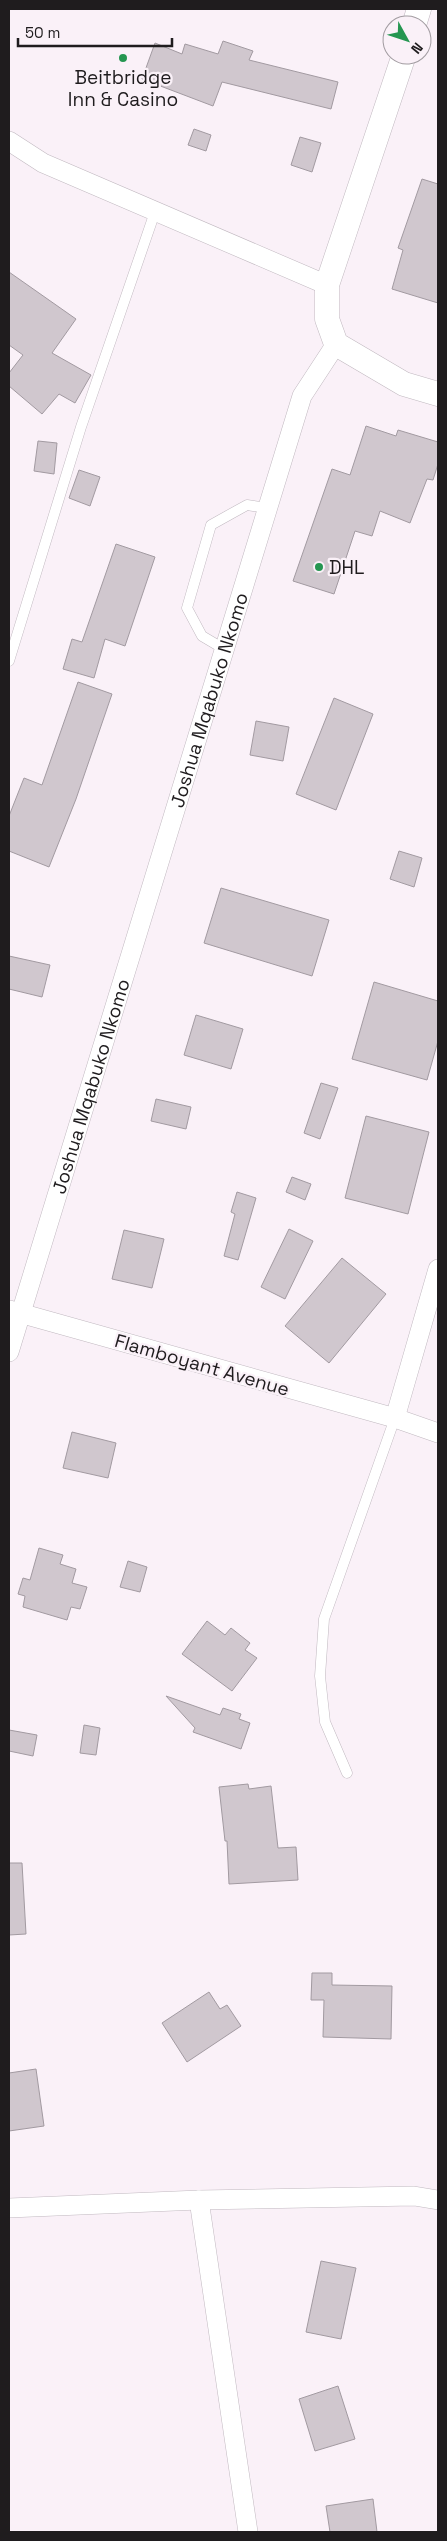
<svg xmlns="http://www.w3.org/2000/svg" width="447" height="2541" viewBox="0 0 447 2541" font-family="'Space Grotesk',sans-serif">
<style>
.building{fill:#d0c7ce;stroke:#a29aa1}
.lines{fill:none;stroke-linecap:round;stroke-linejoin:round}
.service-casing{stroke:#c1b9c0;stroke-width:11}
.minor-casing{stroke:#c1b9c0;stroke-width:20}
.tertiary-casing{stroke:#c1b9c0;stroke-width:25}
.service{stroke:#fff;stroke-width:10}
.minor{stroke:#fff;stroke-width:19}
.tertiary{stroke:#fff;stroke-width:24}
.poi-dot{fill:#259651;stroke:#faf1f8;stroke-width:2}
.labels{text-anchor:middle;dominant-baseline:central;stroke-width:4.5;stroke-linejoin:round;paint-order:stroke}
.poi-label{font-size:19px;fill:#1f1c1e;stroke:#faf1f8}
.street-label{font-size:19px;fill:#1f1c1e;stroke:#faf1f8}
</style>
<rect width="100%" height="100%" fill="#faf1f8"/>
<path class="building" d="M223 41 253 51 249 60 338 82 331 109 222 82 213 106 142 79 155 43 182 54 185 44 218 54Z
M194 129 211 135 206 151 188 145Z
M300 137 321 143 312 172 291 165Z
M422 179 438 184V303L392 289 403 250 398 248Z
M9 272 76 319 52 353 91 375 75 403 59 394 42 414 9 386V373L23 355 9 345Z
M366 426 396 436 398 430 438 442V464L433 480 427 479 410 523 380 511 372 536 355 531 334 594 293 581 332 469 350 475Z
M38 441 57 443 54 474 34 471Z
M79 470 100 477 90 506 69 498Z
M116 544 155 557 125 646 105 639 94 678 63 669 72 639 82 642Z
M78 682 112 694 76 799 49 867 9 851V816L24 778 42 785Z
M334 698 373 714 336 810 296 794Z
M256 721 289 727 283 761 250 755Z
M399 851 422 858 414 887 390 879Z
M221 888 329 920 312 976 204 943Z
M9 956 50 965 42 997 9 989Z
M374 982 438 1001V1041L427 1080 352 1059Z
M196 1015 243 1029 231 1069 184 1055Z
M321 1083 338 1088 320 1139 304 1133Z
M156 1099 191 1107 186 1129 151 1121Z
M366 1116 429 1132 408 1214 345 1198Z
M292 1177 311 1184 305 1200 286 1192Z
M237 1192 256 1198 238 1260 224 1256 235 1214 231 1212Z
M289 1229 313 1241 285 1299 261 1287Z
M124 1230 164 1239 152 1288 112 1279Z
M342 1258 386 1294 329 1363 285 1326Z
M72 1432 116 1443 108 1478 63 1468Z
M39 1548 63 1555 60 1564 76 1569 72 1583 87 1587 80 1609 71 1607 67 1620 23 1607 25 1596 18 1594 23 1578 30 1580Z
M128 1561 147 1567 140 1592 120 1587Z
M207 1621 225 1635 231 1628 250 1643 245 1650 257 1658 232 1691 182 1654Z
M166 1696 220 1715 223 1708 241 1714 239 1719 250 1723 241 1749 193 1732 195 1728Z
M84 1725 100 1728 96 1755 80 1753Z
M9 1730 37 1735 33 1756 9 1751Z
M248 1784 249 1789 271 1786 278 1848 296 1847 298 1880 229 1884 227 1841H225L219 1787Z
M9 1863H22L26 1934 9 1935Z
M312 1973H332V1985L392 1986 391 2039 323 2037 324 2000H311Z
M209 1992 220 2009 227 2005 241 2026 187 2062 162 2023Z
M36 2069 44 2126 9 2131V2073Z
M321 2261 356 2268 341 2339 306 2332Z
M338 2386 355 2439 315 2451 299 2399Z
M373 2499 377 2532H330L326 2506Z"/>
<g class="lines">
<defs>
<path id="service" d="M224 649 202 636 187 608 211 525 247 505 267 508
M9 661 81 427 155 212
M347 1773 325 1722 320 1676 324 1619 395 1418"/>
<g id="minor">
<path d="M9 141 43 163 327 285"/>
<path d="M9 1310 395 1418 438 1433"/>
<path id="s1" d="M9 1352 302 396 336 344"/>
<path d="M395 1418 438 1269"/>
<path d="M199 2200 248 2532"/>
<path d="M9 2208 199 2200 414 2196 438 2200"/>
</g>
<path id="tertiary" d="M414 25 419 9
M404 55 327 285V319L336 344 404 384 438 394"/>
</defs>
<use href="#service" class="service-casing"/>
<use href="#minor" class="minor-casing"/>
<use href="#tertiary" class="tertiary-casing"/>
<use href="#service" class="service"/>
<use href="#minor" class="minor"/>
<use href="#tertiary" class="tertiary"/>
</g>
<g class="poi-dot">
<circle cx="123" cy="58" r="5"/>
<circle cx="319" cy="567" r="5"/>
</g>
<g class="labels">
<g class="poi-label">
<text x="123" y="77">Beitbridge<tspan x="123" dy="22">Inn &amp; Casino</tspan></text>
<text x="329" y="567" text-anchor="start">DHL</text>
</g>
<g class="street-label">
<text stroke="none"><textPath href="#s1" startOffset="682">Joshua Mqabuko Nkomo</textPath></text>
<text stroke="none"><textPath href="#s1" startOffset="278">Joshua Mqabuko Nkomo</textPath></text>
<text transform="translate(202 1365) rotate(16)">Flamboyant Avenue</text>
</g>
</g>
<rect width="447" height="2541" fill="none" stroke="#1f1c1e" stroke-width="20"/>
<g transform="translate(407 40) rotate(130)"><circle r="24" fill="#faf1f8" stroke="#a29ca1"/>
<path d="M0-4L9 19L0 12L-9 19Z" fill="#259651"/>
<text y="-8" font-size="14" font-weight="bold" text-anchor="middle" fill="#1f1c1e">N</text>
</g>
<path d="M18 38v8h154v-8" fill="none" stroke="#1f1c1e" stroke-width="2.5"/>
<text x="25" y="38" font-size="15" fill="#1f1c1e" stroke="#faf1f8" stroke-width="4" paint-order="stroke">50 m</text>
</svg>
